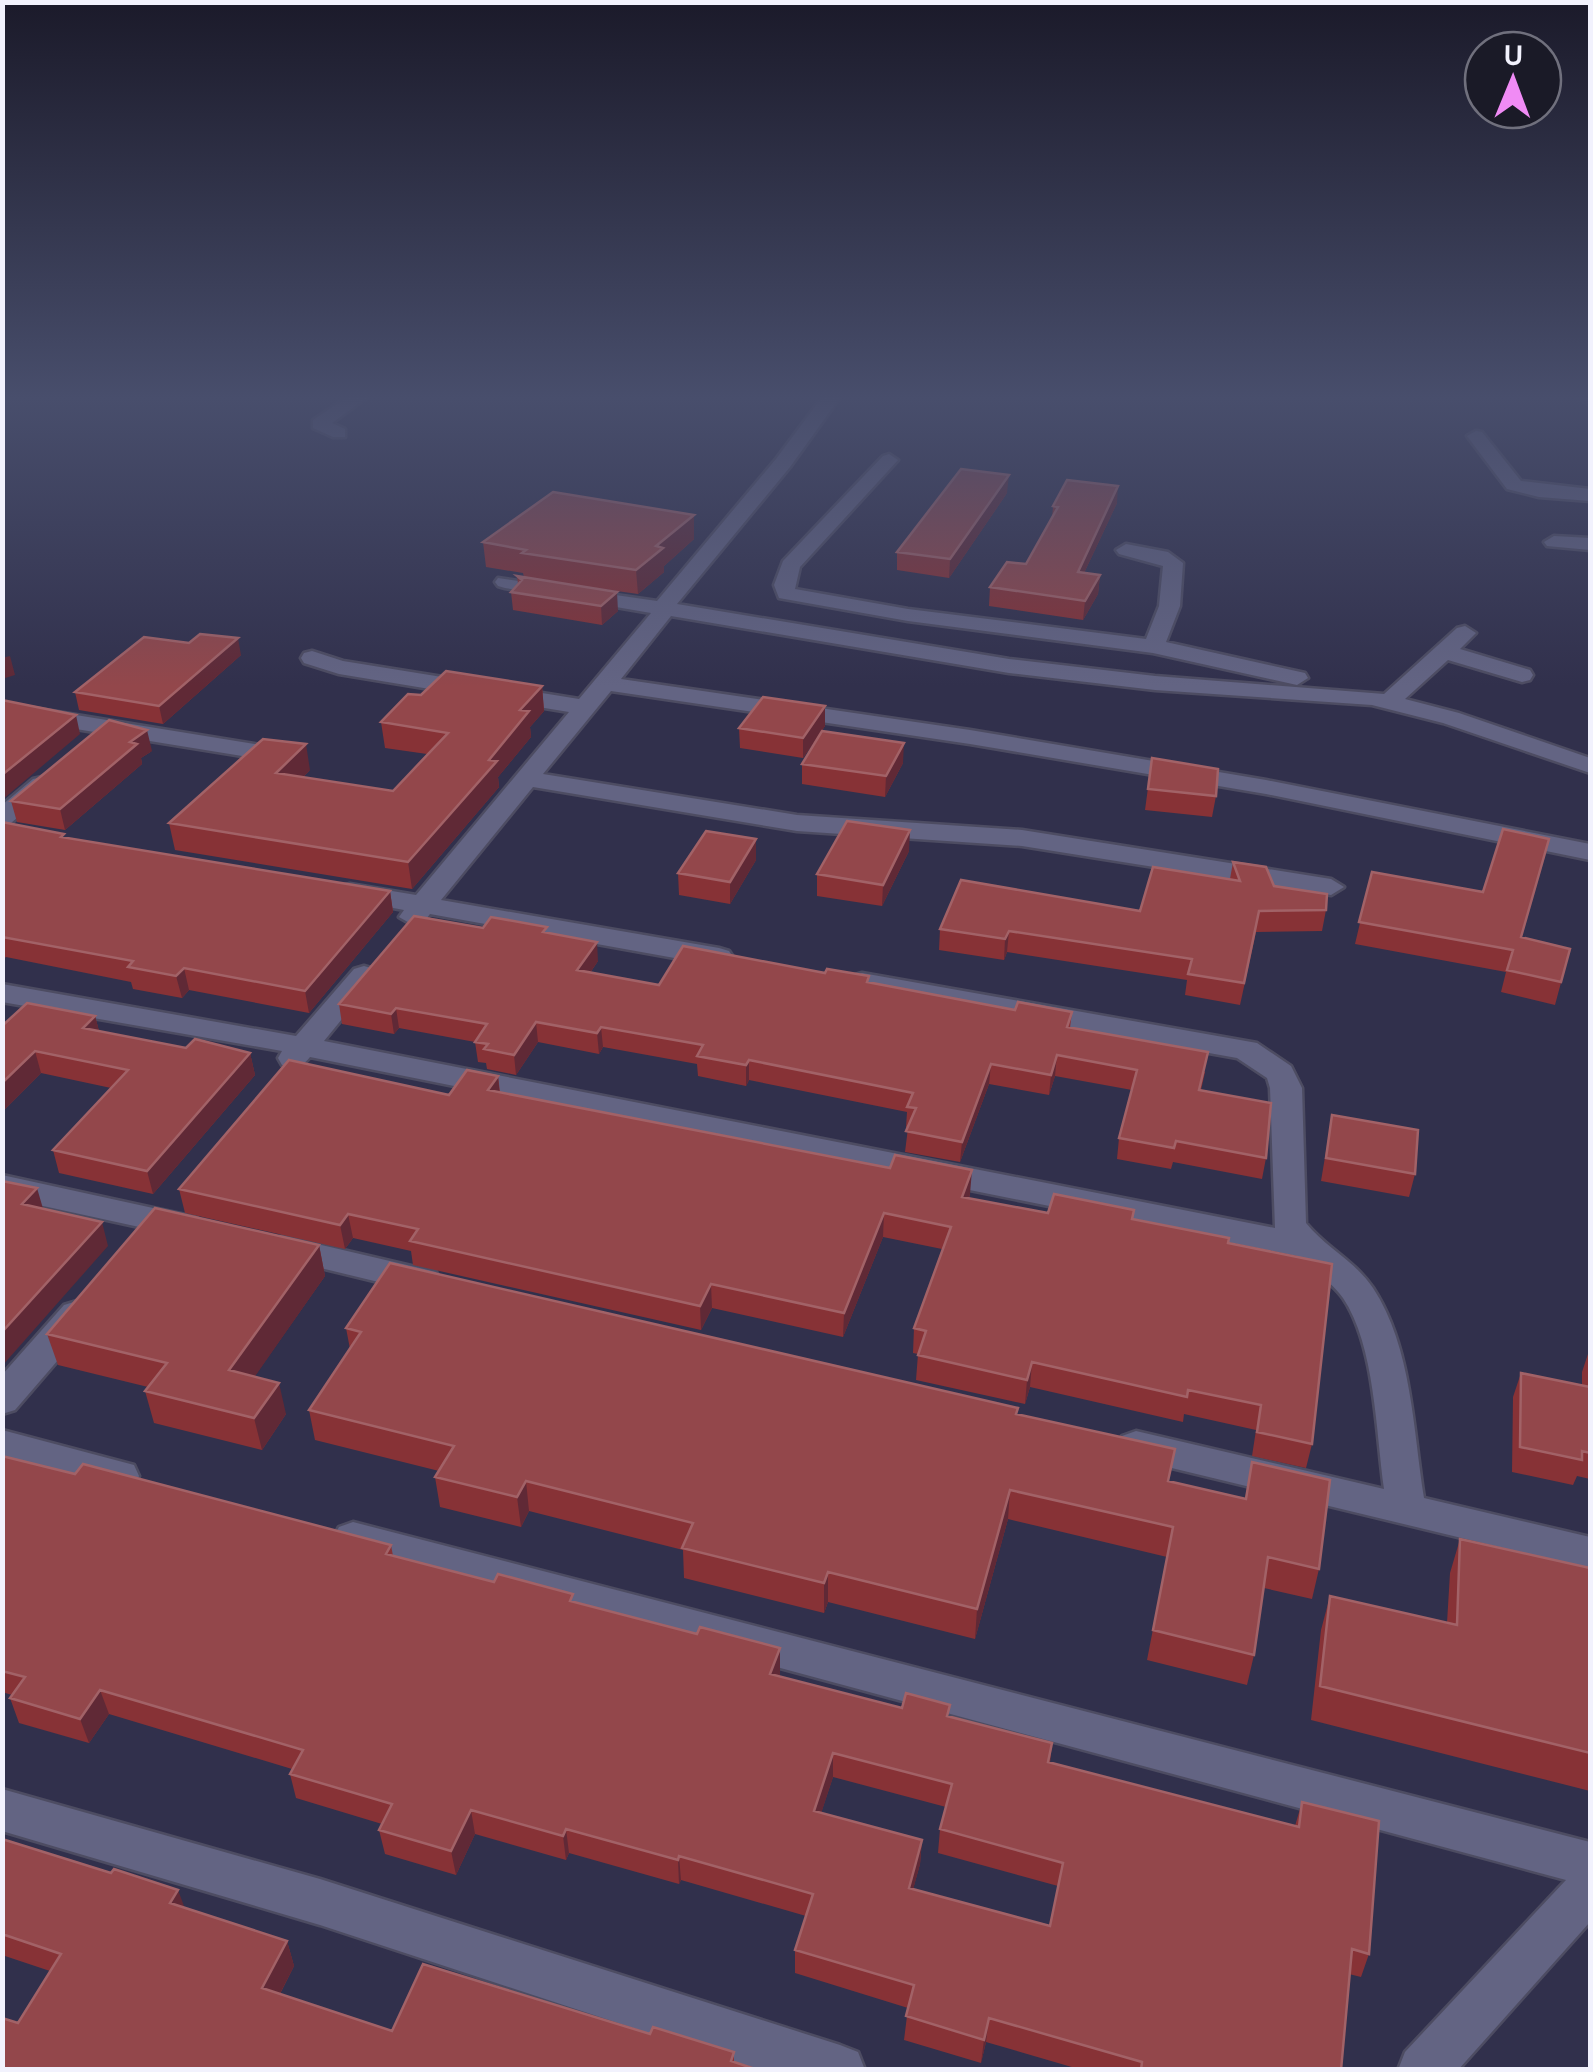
<svg xmlns="http://www.w3.org/2000/svg" width="1593" height="2072" viewBox="0 0 1593 2072" font-family="Overpass,sans-serif">
<style>
.lines{fill:none;stroke-linecap:round;stroke-linejoin:round}
.minor-casing{stroke:#4d4c62;stroke-width:5}
.minor{fill:#636483;fill-rule:evenodd}
.wall{fill:#873236;fill-rule:evenodd}
.shaded-wall{fill:#602936}
.building{fill:#93474b;stroke:#a26267;stroke-width:2.5;fill-rule:evenodd}
</style>
<rect width="100%" height="100%" fill="#31304c"/>
<g class="lines">
<defs>
<path id="minor" d="M349 396H369L332 423 345 429V437H333L313 428V420Z
M823 396H841L790 467 677 604 1009 659 1155 676 1384 694 1457 628 1465 626 1476 633 1460 649 1530 670 1533 675 1530 680 1522 682 1448 660 1405 699 1459 713 1590 758V773L1443 723 1372 705 1155 690 1009 673 671 616 621 679 970 730 1266 780 1590 844V860L1266 794 970 744 611 691 543 774 797 815 1022 830 1331 879 1344 887 1331 895 1022 846 797 831 533 787 441 900 719 948 729 951 733 957 729 963 719 966 430 914 423 923 413 925 399 917 404 910 340 898 336 892 340 886 350 884 416 895 569 712 339 674 304 663 301 658 304 653 312 651 343 661 579 699 651 613 505 588 498 586 495 582 498 578 657 601 776 459Z
M1576 396H1590V405Z
M1476 431 1482 432 1521 481 1590 489V501L1539 497 1507 489 1467 436Z
M889 454 898 460 800 567 795 589 908 609 1146 639 1159 606 1163 566 1119 554 1116 550 1126 544 1168 552 1183 563 1180 606 1166 642 1305 673 1308 678 1297 685 1153 653 908 621 779 598 774 585 783 561 883 456Z
M1554 536 1590 538V550L1547 546 1544 542Z
M2 703 291 750 303 757 291 764 2 717Z
M42 777 51 779 54 784 51 789 11 823 2 826V805L33 779Z
M364 966 374 969 378 975 324 1041 1275 1228 1270 1088 1267 1078 1237 1058 862 991 852 988 848 982 852 976 862 973 1257 1043 1291 1066 1302 1088 1306 1223C1325 1247 1355 1261 1373 1288 1412 1347 1413 1430 1424 1498L1590 1537V1569L1122 1456 1117 1446 1122 1436 1136 1431 1384 1489C1376 1433 1375 1345 1343 1298 1331 1281 1312 1270 1297 1256L310 1057C302 1067 295 1068 282 1065L278 1058 282 1051 2 1002V984L296 1036 354 969Z
M2 1175 185 1215 197 1218 202 1226 197 1234 185 1237 2 1197Z
M283 1236 424 1269 436 1272 441 1281 436 1290 424 1293 271 1256 266 1248 271 1240Z
M77 1301 90 1305 95 1314 90 1323 15 1410 2 1414V1375L64 1305Z
M2 1430 134 1465 139 1476 134 1487 120 1491 2 1460Z
M353 1522 1590 1842V1922L1458 2070H1398L1405 2052 1566 1880 339 1549 333 1538 339 1527Z
M2 1789 320 1879 840 2045 858 2052 865 2070H761L320 1925 2 1831Z"/>
</defs>
<use href="#minor" class="minor-casing"/>
<use href="#minor" class="minor"/>
</g>
<path class="wall" d="M1007 493 949 578 897 570V552Z
M1117 503 1084 573 1100 575 1098 594 1083 620 989 606 990 587 1026 564 1052 519 1053 506Z
M694 515V539L664 566V572L638 594 574 585 618 611 602 625 513 610 511 592 518 584 517 576 524 577 523 573 486 567 483 542Z
M189 643 241 655 163 724 79 710 75 692Z
M542 686 544 711 530 727 531 737 498 777 499 787 412 889 175 850 169 823 310 770 303 777 393 791 427 754 385 748 381 722 421 695Z
M825 706V726L803 758 740 748 739 728Z
M152 751 141 758 142 764 65 830 17 822 11 801Z
M1152 758 1216 796 1212 817 1145 810Z
M903 763 885 797 802 784V764Z
M2 823 65 838 390 891 393 912 309 1013 189 990 182 998 133 989 131 982 6 957 2 960Z
M756 839V860L730 904 679 895 678 873Z
M909 851 882 906 817 896V874Z
M1233 862 1274 886 1326 910 1322 931 1256 932 1240 1005 1185 995 1187 980 1007 952 1004 960 939 950 940 929 1140 911 1230 879Z
M1372 872 1522 937 1570 949 1555 1005 1501 992 1506 972 1355 944Z
M483 928 547 933 598 961 590 973 659 985 869 982 1015 1010 1072 1012 1070 1028 1205 1072 1201 1090 1266 1158 1262 1179 1173 1162 1171 1169 1117 1159 1119 1138 1132 1090 1055 1076 1049 1095 989 1084 960 1162 905 1152 908 1128 906 1127 907 1112 749 1080 746 1086 698 1076 697 1064 603 1047 599 1054 538 1042 516 1075 487 1069 486 1063 478 1062 475 1042 399 1028 394 1034 342 1024 339 1004Z
M95 1016 99 1031 186 1048 250 1053 255 1075 153 1194 59 1173 53 1150 111 1088 41 1073 2 1112V1026Z
M498 1076 500 1092 970 1194 969 1198 1048 1213 1133 1219 1228 1243 1312 1444 1306 1468 1252 1456 1256 1430 1184 1414 1183 1422 1030 1387 1025 1404 916 1380 918 1354 913 1353 914 1328 942 1249 883 1237 843 1337 712 1308 701 1330 413 1265 411 1251 353 1238 345 1249 185 1213 179 1189Z
M1332 1115 1415 1174 1409 1197 1321 1181Z
M319 1245 325 1276 254 1377 286 1414 262 1450 154 1423 145 1391 148 1387 58 1365 47 1334Z
M346 1328 1017 1414 1169 1481 1245 1499 1252 1462 1319 1569 1312 1599 1264 1588 1254 1655 1247 1685 1147 1660 1167 1557 1008 1519 975 1639 828 1602 824 1613 684 1578 683 1550 529 1511 521 1527 440 1507 435 1477 439 1471 315 1440 309 1410 350 1349Z
M1590 1348V1479L1577 1476 1573 1485 1512 1472 1513 1397 1521 1373 1582 1386V1372Z
M2 1456 75 1474 391 1545 393 1556 574 1602 780 1673 779 1676 902 1708 949 1717 1052 1743 1050 1763 1295 1826 1302 1802 1369 1954 1361 1977 1349 1974 1341 2070H1082L986 2042 981 2063 904 2040 908 2008 795 1973V1950L806 1916 681 1880 679 1884 569 1853 566 1860 475 1834 456 1875 385 1854 379 1830 382 1824 296 1798 290 1774 292 1769 109 1714 89 1743 19 1723 10 1698 12 1695 2 1692ZM833 1777 946 1807 940 1829 938 1853 1058 1886 1050 1926 913 1889 920 1864 922 1840 821 1813Z
M1460 1539 1590 1568V1791L1311 1720 1321 1630 1330 1596 1447 1623 1450 1573Z
M2 1839 184 1908 287 1941 294 1966 280 1994 392 2031 650 2034 734 2052V2062L18 2023 50 1971 2 1955Z"/>
<path class="shaded-wall" d="M1009 475 1007 493 949 578 950 559Z
M1118 486 1117 503 1076 590 1078 572Z
M694 515V539L664 566V572L638 594 636 570 656 546Z
M1100 575 1098 594 1083 620 1085 601Z
M617 592 618 611 602 625 601 606Z
M238 638 241 655 163 724 159 706Z
M10 656 15 675 2 679V658Z
M542 686 544 711 530 727 531 737 498 777 499 787 412 889 408 862 489 760 520 710Z
M825 706V726L803 758V738Z
M76 715 80 734 2 800V775Z
M147 730 152 751 141 758 142 764 65 830 60 809 130 742Z
M904 743 903 763 885 797 886 776Z
M306 744 310 770 280 799 276 773Z
M910 830 909 851 882 906 883 885Z
M756 839V860L730 904V882Z
M390 891 393 912 309 1013 305 991Z
M1009 931 1007 952 1004 960 1005 939Z
M597 942 598 961 578 990 577 970Z
M184 968 189 990 182 998 176 976Z
M396 1008 399 1028 394 1034 391 1014Z
M95 1016 101 1038 83 1028Z
M536 1022 538 1042 516 1075 514 1055Z
M601 1027 603 1047 599 1054 597 1033Z
M35 1051 41 1073 2 1112V1083Z
M250 1053 255 1075 153 1194 147 1171Z
M1057 1055 1055 1076 1049 1095 1051 1075Z
M749 1060V1080L746 1086V1065Z
M991 1064 989 1084 960 1162 962 1142Z
M498 1076 500 1099 488 1090Z
M972 1170 970 1194 961 1221 962 1197Z
M37 1188 44 1212 22 1204Z
M884 1213 883 1237 843 1337 844 1313Z
M348 1214 353 1238 345 1249 340 1225Z
M102 1222 108 1246 2 1366V1332Z
M319 1245 325 1276 237 1402 229 1370Z
M711 1284 712 1308 701 1330 700 1306Z
M1032 1362 1030 1387 1025 1404 1027 1380Z
M279 1383 286 1414 262 1450 254 1418Z
M526 1481 529 1511 521 1527 517 1497Z
M1010 1490 1008 1519 975 1639 977 1609Z
M828 1572V1602L824 1613V1583Z
M780 1648V1673L771 1698 770 1674Z
M100 1690 109 1714 89 1743 80 1719Z
M833 1753V1777L814 1835V1811Z
M471 1810 475 1834 456 1875 451 1851Z
M566 1829 569 1853 566 1860 563 1836Z
M922 1840 920 1864 907 1912 909 1888Z
M679 1856 681 1880 679 1884 678 1860Z
M178 1890 187 1914 170 1903Z
M287 1941 294 1966 270 2013 262 1988Z
M989 2018 986 2042 981 2063 984 2040Z"/>
<path class="building" d="M961 469 1009 475 950 559 897 552Z
M1067 480 1118 486 1078 572 1100 575 1085 601 990 587 1007 562 1026 564 1058 507 1053 506Z
M553 492 694 515 656 546 663 548 636 570 522 553 526 550 483 542Z
M517 576 617 592 601 606 511 592 522 580Z
M200 634 238 638 159 706 75 692 144 637 189 643Z
M446 671 542 686 520 710 529 711 489 760 497 761 408 862 169 823 263 739 306 744 276 773 393 791 448 733 381 722 408 694 421 695Z
M763 697 825 706 803 738 739 728Z
M2 700 76 715 2 775Z
M109 720 147 730 130 742 137 744 60 809 11 801Z
M822 731 904 743 886 776 802 764Z
M1152 758 1218 769 1216 796 1148 789Z
M847 821 910 830 883 885 817 874Z
M2 822 64 834 61 837 390 891 305 991 184 968 176 976 128 967 133 961 2 937Z
M1503 829 1549 839 1521 937 1570 949 1561 982 1507 970 1513 950 1359 922 1372 872 1483 892Z
M706 831 756 839 730 882 678 873Z
M1233 862 1266 867 1274 886 1327 894 1326 910 1259 911 1244 983 1188 974 1192 959 1009 931 1005 939 940 929 961 880 1140 911 1153 867 1240 881Z
M414 916 483 928 491 917 547 927 543 932 597 942 577 970 659 985 683 946 825 973 827 969 869 976 867 982 1015 1010 1018 1002 1072 1012 1067 1027 1208 1052 1199 1090 1271 1103 1266 1158 1176 1141 1174 1148 1119 1138 1137 1070 1057 1055 1051 1075 991 1064 962 1142 906 1131 916 1108 907 1107 913 1093 749 1060 746 1065 697 1056 703 1045 601 1027 597 1033 536 1022 514 1055 484 1049 488 1044 475 1042 487 1024 396 1008 391 1014 339 1004Z
M27 1003 95 1016 83 1028 186 1048 195 1039 250 1053 147 1171 53 1150 128 1070 35 1051 2 1083V1026Z
M289 1060 449 1095 467 1070 498 1076 488 1090 890 1168 895 1155 972 1170 962 1197 1048 1213 1054 1194 1134 1210 1132 1219 1229 1238 1228 1243 1332 1264 1312 1444 1257 1432 1261 1405 1188 1390 1187 1397 1032 1362 1027 1380 918 1355 926 1331 914 1328 951 1227 884 1213 844 1313 711 1284 700 1306 410 1241 418 1229 348 1214 340 1225 179 1189Z
M1332 1115 1418 1130 1415 1174 1326 1158Z
M2 1181 37 1188 22 1204 102 1222 2 1332Z
M155 1208 319 1245 229 1370 279 1383 254 1418 145 1391 167 1363 47 1334Z
M390 1263 1018 1408 1016 1414 1175 1449 1168 1481 1246 1499 1252 1462 1330 1480 1319 1569 1268 1557 1254 1655 1153 1630 1173 1527 1010 1490 977 1609 828 1572 824 1583 682 1548 693 1523 526 1481 517 1497 435 1477 454 1446 309 1410 361 1332 346 1328Z
M1521 1373 1590 1387V1453L1582 1451V1460L1520 1447Z
M2 1456 75 1474 83 1464 391 1545 386 1554 494 1582 498 1574 573 1594 570 1601 697 1634 700 1627 780 1648 770 1674 902 1708 906 1693 950 1705 947 1716 1052 1743 1048 1762 1299 1827 1302 1802 1379 1821 1369 1954 1352 1949 1341 2070H1141L1142 2062 989 2018 984 2040 906 2016 914 1985 795 1950 813 1894 679 1856 678 1860 566 1829 563 1836 471 1810 451 1851 379 1830 392 1804 290 1774 303 1750 100 1690 80 1719 10 1698 25 1677 2 1671ZM833 1753 952 1784 940 1829 1063 1863 1050 1926 909 1888 922 1840 814 1811Z
M1460 1539 1590 1568V1753L1320 1686 1330 1596 1457 1625Z
M2 1839 111 1873 114 1869 178 1890 170 1903 287 1941 262 1988 392 2031 423 1964 650 2034 653 2027 734 2052 731 2061 758 2070H2V2018L18 2023 61 1954 2 1934Z"/>
<linearGradient id="sky" x2="0" y2="1"><stop stop-color="#1b1a2a"/><stop offset="0.58" stop-color="#484e6c"/><stop offset="1" stop-color="#484e6c" stop-opacity="0"/></linearGradient>
<rect width="1593" height="686" fill="url(#sky)"/>
<rect width="1593" height="2072" fill="none" stroke="#f2f2fd" stroke-width="10"/>
<g transform="translate(1513 80) rotate(1)"><circle r="48" fill="#1a1a27" stroke="#70707d" stroke-width="2.5"/>
<path d="M0-8L18 38L0 25L-18 38Z" fill="#f08bf5"/>
<text y="-15" font-size="28" font-weight="bold" text-anchor="middle" fill="#f2f2fd">U</text>
</g>
</svg>
